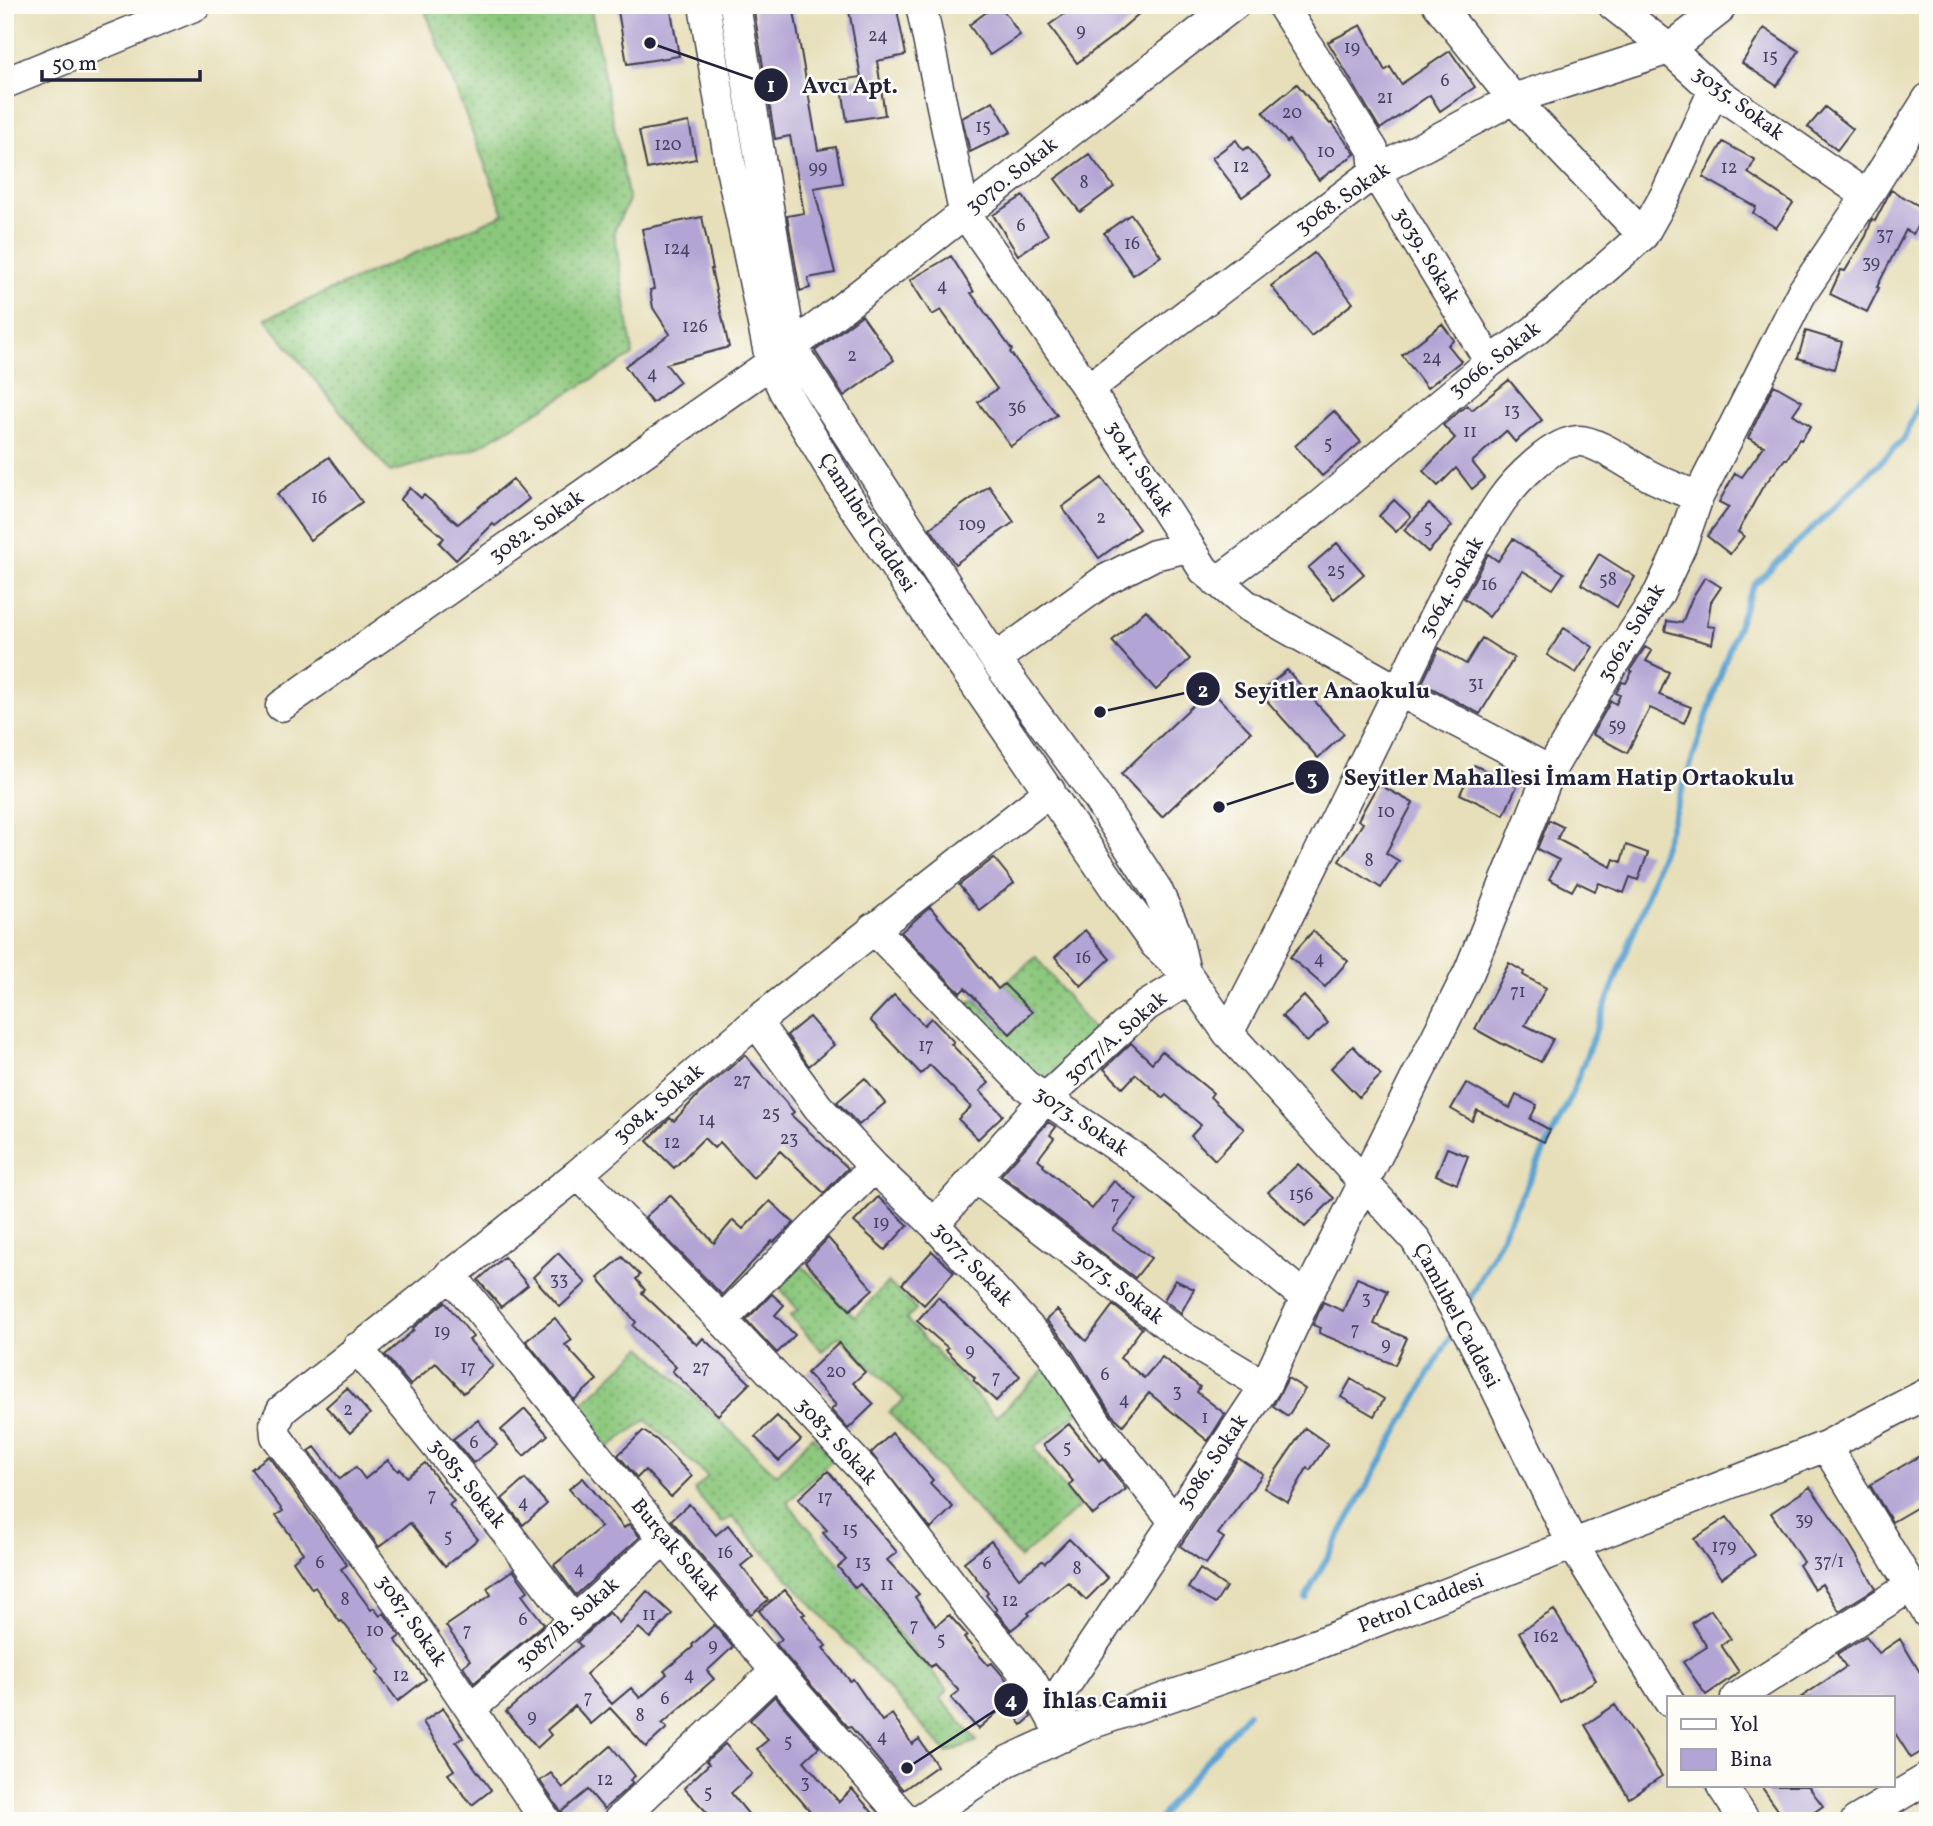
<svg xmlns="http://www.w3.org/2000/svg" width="1933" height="1826" viewBox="0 0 1933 1826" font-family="Vollkorn,serif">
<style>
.garden{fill:url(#garden-dots);stroke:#56745c;stroke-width:2}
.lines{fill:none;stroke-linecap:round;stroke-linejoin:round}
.stream{stroke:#5ba3d2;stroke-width:6}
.building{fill:#b2a4d4}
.minor-casing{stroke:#403e4e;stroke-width:33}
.minor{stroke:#fff;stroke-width:30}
.labels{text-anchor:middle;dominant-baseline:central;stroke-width:5;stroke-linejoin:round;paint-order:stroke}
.number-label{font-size:18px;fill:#464261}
.street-label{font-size:21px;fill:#22223b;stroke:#fdfcf7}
.leader{fill:none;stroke:#22223b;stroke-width:2.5}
.callout-dot{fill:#22223b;stroke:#fdfcf7;stroke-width:2.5}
.mark-label{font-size:21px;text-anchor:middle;font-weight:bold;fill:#fff}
.callout-label{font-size:23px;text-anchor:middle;font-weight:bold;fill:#22223b;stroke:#fdfcf7;stroke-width:5;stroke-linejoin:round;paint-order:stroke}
</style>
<defs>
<pattern id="garden-dots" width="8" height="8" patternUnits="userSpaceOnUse" patternTransform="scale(1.75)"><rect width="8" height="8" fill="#8bc77c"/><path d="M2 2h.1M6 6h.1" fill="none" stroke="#71a167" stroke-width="1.8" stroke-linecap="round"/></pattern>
</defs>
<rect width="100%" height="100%" fill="#fdfcf7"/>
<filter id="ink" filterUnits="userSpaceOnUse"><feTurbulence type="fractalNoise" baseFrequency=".0143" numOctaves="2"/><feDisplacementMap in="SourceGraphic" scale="14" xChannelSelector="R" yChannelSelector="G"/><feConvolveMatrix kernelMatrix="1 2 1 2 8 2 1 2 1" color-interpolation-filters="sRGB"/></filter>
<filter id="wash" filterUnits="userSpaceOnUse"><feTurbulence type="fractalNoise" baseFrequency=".00686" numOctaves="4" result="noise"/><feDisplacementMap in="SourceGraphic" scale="28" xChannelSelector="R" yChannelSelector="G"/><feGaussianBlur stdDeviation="1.57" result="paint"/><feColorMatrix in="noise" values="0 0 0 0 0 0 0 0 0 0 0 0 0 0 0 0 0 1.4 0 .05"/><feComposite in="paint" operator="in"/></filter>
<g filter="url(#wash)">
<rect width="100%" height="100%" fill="#e7dfba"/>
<path class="garden" d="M423 5H590L629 200 614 231 633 355 474 449 390 472 265 319 504 214Z
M1036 957 1099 1037 1050 1077 1039 1082 964 1006 975 999 1010 1034 1032 1012 1004 984Z
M798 1262 855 1317 888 1282 916 1309 906 1319 996 1417 1047 1367 1080 1411 1034 1448 1079 1507 1020 1558 889 1412 904 1400 839 1336 822 1351 790 1316 798 1310 776 1283Z
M642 1347 777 1475 812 1436 833 1459 787 1503 948 1690 941 1699 977 1741 947 1753 732 1517 721 1523 694 1490 708 1477 646 1420 609 1447 578 1408Z"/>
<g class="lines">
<path class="stream" d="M1470 1299 1569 1101 1644 905 1726 658 1753 586 1904 439 1928 381
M1306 1599 1312 1585 1450 1337
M1158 1821 1176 1796 1248 1713"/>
</g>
<g id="blocks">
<path class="building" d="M617 5H670L679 56 627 64Z
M753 5H793L818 150 836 147 843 183 814 188 835 273 808 278 810 288 800 291 787 216 804 213 790 136 775 139Z
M848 5H896L906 55 877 61 885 115 847 121 841 80 861 77Z
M996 5H1000L1020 35 990 55 969 25Z
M1077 5H1149L1112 37 1077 63 1049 25Z
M1361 25 1385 71 1390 67 1401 84 1450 51 1475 87 1440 111 1430 95 1380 129 1328 42Z
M1764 28 1799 51 1777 86 1742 63Z
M1297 84 1330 124 1332 123 1355 154 1319 180 1289 140 1287 142 1263 112Z
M993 101 1011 132 970 152 962 118Z
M1825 107 1853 129 1837 150 1808 127Z
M689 122 696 159 647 169 639 131Z
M1236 140 1243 150 1248 147 1271 176 1242 197 1212 158Z
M1723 142 1755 160 1748 173 1793 203 1776 228 1753 213 1756 207 1703 177Z
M1089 154 1114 187 1080 212 1055 179Z
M1891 190 1926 210 1913 234 1906 230 1877 287 1879 288 1867 312 1830 294 1841 270 1845 271 1866 236 1872 219 1875 221Z
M1023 196 1048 235 1018 255 993 215Z
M1131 214 1161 256 1133 275 1104 233Z
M702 217 713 269H711L729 347 666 364 680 382 652 403 625 366 670 334 653 308 650 290 654 289 642 229Z
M1314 253 1353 303 1311 336 1271 286Z
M951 256 974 292 971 293 1012 350 1010 352 1057 415 1011 446 978 402 997 389 941 310 932 315 910 280Z
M862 315 894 360 844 396 815 351Z
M1442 324 1454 340 1448 345 1461 361 1427 388 1402 355Z
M1806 331 1842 342 1834 369 1798 358Z
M1509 380 1542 420 1515 442 1506 431 1472 462 1485 478 1472 489 1456 468 1438 486 1423 471 1455 438 1443 425 1467 405 1472 410Z
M1774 385 1802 401 1793 414 1811 426 1801 440 1799 439 1787 459H1785L1762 488 1738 532 1744 536 1730 554 1707 536 1729 507 1719 502 1735 473 1742 477 1764 446 1748 438Z
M1334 411 1361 442 1322 476 1295 446Z
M329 457 362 502 310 540 277 494Z
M1102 478 1139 529 1099 558 1062 507Z
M513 479 529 499 495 526 493 524 456 560 439 543 444 538 400 500 410 488 421 498 424 495 458 524Z
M989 486 1014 522 955 564 930 528Z
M1394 500 1411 516 1396 532 1379 516Z
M1429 504 1452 526 1428 552 1404 530Z
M1513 539 1564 573 1553 589 1523 571 1489 617 1464 598 1488 554 1498 561Z
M1337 543 1364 574 1334 599 1308 568Z
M1599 554 1635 577 1617 607 1581 584Z
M1705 577 1721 587 1711 602 1707 626 1715 627 1712 644 1665 631 1667 621 1682 623 1692 598Z
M1146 610 1190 659 1156 690 1112 641Z
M1564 628 1593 647 1576 673 1547 655Z
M1482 638 1514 658 1480 714 1422 683 1439 648 1466 664Z
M1645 647 1652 651 1646 661 1669 672 1659 695 1691 707 1684 723 1650 708 1627 753 1592 734 1611 701 1616 704 1620 695 1616 693 1622 682 1626 683 1632 671 1630 670Z
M1287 670 1344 734 1318 758 1260 693Z
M1210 689 1251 732 1162 817 1121 774Z
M1474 765 1517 786 1504 815 1460 794Z
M1378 784 1413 803 1386 853 1399 861 1381 888 1339 861 1363 823 1358 820Z
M1549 820 1563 827 1557 839 1611 867 1614 859 1621 862 1626 845 1648 853 1638 880 1630 877 1624 893 1599 883 1595 891 1577 882 1572 891 1549 879 1559 860 1537 849Z
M994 858 1014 883 979 910 959 885Z
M930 907 998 989 1004 984 1032 1012 1010 1034 965 988 960 993 901 932Z
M1085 930 1110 959 1081 986 1055 957Z
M1313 931 1348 961 1325 987 1290 957Z
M1509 963 1524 972 1523 975 1546 988 1525 1025 1553 1039 1541 1062 1505 1044 1504 1045 1475 1029Z
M894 995 924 1025 931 1018 954 1042 951 1044 989 1083 980 1091 1003 1115 978 1139 958 1119 971 1107 930 1065 921 1074 870 1020Z
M1304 996 1328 1023 1307 1042 1282 1016Z
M809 1017 834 1045 809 1066 787 1035Z
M1131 1043 1152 1063 1162 1051 1213 1093 1210 1097 1244 1129 1215 1160 1191 1136 1201 1125 1166 1095 1163 1098 1136 1074 1123 1088 1104 1069Z
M1353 1046 1381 1075 1359 1097 1331 1068Z
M745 1055 794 1112 791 1115 848 1168 824 1193 780 1151 753 1178 720 1142 714 1148 704 1138 674 1168 647 1141 670 1118 674 1121 699 1094Z
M865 1078 885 1103 859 1125 837 1102Z
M1466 1083 1510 1108 1516 1095 1537 1105 1530 1119 1550 1130 1544 1142 1477 1110 1472 1121 1451 1109Z
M1048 1122 1056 1127 1050 1135 1054 1138 1038 1159 1044 1164 1043 1166 1092 1209 1114 1181 1137 1200 1113 1230 1151 1258 1135 1278 1001 1175Z
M1447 1148 1468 1156 1457 1184 1436 1175Z
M1298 1164 1334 1198 1305 1227 1268 1192Z
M670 1195 714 1243 733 1220 743 1229 770 1201 794 1223 774 1242 772 1241 722 1295 645 1217Z
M878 1197 908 1225 885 1250 854 1222Z
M828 1238 873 1289 850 1310 805 1262Z
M932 1251 954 1272 924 1305 902 1284Z
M558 1253 586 1283 560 1307 533 1277Z
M504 1257 528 1285 501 1307 478 1280Z
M622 1257 640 1275 636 1279 645 1290 642 1293 697 1345 703 1338 750 1383 718 1415 672 1371 676 1367 633 1326 636 1322 598 1278Z
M1357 1278 1388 1291 1374 1324 1407 1338 1395 1365 1319 1333 1321 1328 1313 1325 1323 1302 1343 1311Z
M1175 1280 1194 1289 1181 1313 1164 1300Z
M772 1294 784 1305 775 1315 795 1335 777 1353 746 1320Z
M938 1297 1020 1376 996 1401 973 1380 975 1378 946 1350 948 1348 917 1321Z
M445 1302 473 1337 469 1340 493 1366 464 1393 436 1363 410 1385 385 1355 414 1330 413 1328Z
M1113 1305 1142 1328 1120 1358 1144 1378 1162 1357 1200 1387 1197 1392 1225 1414 1208 1441 1149 1393 1123 1425 1112 1415 1066 1342 1046 1320 1057 1310 1086 1341Z
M555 1318 572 1340 565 1345 597 1380 574 1400 526 1341Z
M839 1343 865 1372 853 1383 874 1404 848 1429 831 1410 836 1405 807 1373Z
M1288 1378 1305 1389 1288 1416 1273 1406Z
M1351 1379 1384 1399 1374 1416 1341 1397Z
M347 1388 370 1414 350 1433 326 1407Z
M525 1409 548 1435 524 1456 501 1430Z
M777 1416 801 1440 779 1461 755 1437Z
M478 1420 497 1445 473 1463 453 1439Z
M1069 1424 1099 1461 1102 1458 1126 1489 1093 1515 1069 1485 1073 1481 1043 1445Z
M1305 1428 1328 1444 1310 1470 1307 1468 1288 1502 1264 1488Z
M643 1431 657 1440 692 1476 671 1497 645 1470 637 1478 618 1455Z
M892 1433 933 1480 930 1483 953 1507 931 1529 871 1453Z
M315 1447 340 1479 356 1467 365 1479 388 1460 398 1471 400 1469 407 1477 425 1463 454 1501 449 1505 478 1539 445 1566 410 1523 379 1547 309 1451Z
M1928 1451V1501L1892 1522 1870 1485Z
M269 1456 347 1565 341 1569 371 1610 374 1608 380 1616 384 1613 400 1636 395 1640 426 1679 398 1701 377 1673 380 1670 342 1621 340 1622 315 1587 312 1589 293 1561 303 1553 276 1515 283 1511 251 1469Z
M1238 1458 1263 1474 1218 1534 1224 1538 1206 1564 1180 1546Z
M828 1471 897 1552 887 1560 919 1594 915 1597 936 1626 949 1615 967 1635 964 1638 988 1665 992 1663 1020 1696 1031 1717 1022 1725 1006 1705 978 1729 951 1698 959 1691 934 1664 931 1667 860 1584 855 1588 838 1567 846 1560 823 1533 827 1530 798 1499Z
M583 1478 624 1528 629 1524 640 1537 576 1595 554 1565 601 1527 569 1489Z
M525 1479 547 1504 523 1525 502 1499Z
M1810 1487 1844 1535 1876 1588 1839 1611 1822 1584 1814 1589 1799 1565 1803 1562 1771 1513Z
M689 1504 716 1535 728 1525 753 1556 741 1566 768 1600 751 1614 671 1520Z
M1727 1517 1755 1555 1721 1578 1694 1539Z
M1069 1539 1108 1578 1086 1600 1068 1582 1028 1613 1030 1615 1011 1630 995 1611 997 1610 986 1595 988 1593 964 1562 991 1541 1019 1578 1042 1561 1045 1563Z
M1200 1569 1226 1587 1215 1604 1188 1588Z
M513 1570 528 1591 522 1595 544 1624 474 1683 463 1666 470 1660 446 1626 491 1595 487 1588Z
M785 1590 805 1614 802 1615 826 1646 823 1648 850 1681 853 1679 882 1721 892 1714 912 1744 919 1739 937 1766 903 1790 850 1726 848 1727 789 1660 776 1644 782 1639 759 1611Z
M647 1591 672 1614 650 1638 639 1628 586 1674 612 1704 631 1688 640 1698 667 1674 664 1671 693 1647 692 1645 714 1625 733 1647 707 1671 714 1679 662 1724 667 1728 646 1747 610 1708 591 1724 575 1706 547 1730 551 1735 537 1748 506 1712 581 1646 577 1642 609 1612 619 1623Z
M1554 1610 1596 1680 1560 1702 1519 1632Z
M1711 1610 1731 1639 1721 1645 1739 1672 1706 1695 1683 1662 1707 1647 1692 1623Z
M1866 1636 1879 1653 1900 1639 1928 1686V1748L1911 1758 1893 1730V1698H1800L1846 1667 1837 1654Z
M775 1696 819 1747 804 1761 839 1802 852 1789 880 1821H798L810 1811 757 1749 768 1740 750 1720Z
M1615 1705 1662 1776 1629 1798 1585 1725Z
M443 1708 463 1738 456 1742 491 1790 472 1805 448 1774 454 1770 423 1722Z
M725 1744 752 1774 731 1793 754 1821H715L684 1788 709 1764 706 1761Z
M611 1746 635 1776 630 1780 633 1783 604 1809 588 1790 561 1812 540 1781 551 1773 563 1788Z
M1761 1786H1808L1823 1806 1802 1821H1786Z"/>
</g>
</g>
<g filter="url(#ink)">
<use href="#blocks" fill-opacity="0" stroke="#403e4e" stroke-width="2"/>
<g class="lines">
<defs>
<path id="minor" d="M704 5 730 163 771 363 784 391 852 504 1119 894 1155 944 1185 972 1176 933 1157 890 1092 790 995 659 791 347 735 5
M921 5 964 212 1088 389 1204 570 1246 605 1399 691 1550 771
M1282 5 1373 150 1375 172 1490 362
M1438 5 1513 99 1643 235
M1613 5 1669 49 1714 90 1867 196
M5 83 196 5
M1088 389 1375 172 1513 99 1669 49 1718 11 1721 5
M1217 582 1318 507 1490 362 1534 331 1643 235 1666 194 1714 90
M995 659 1105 580 1154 555 1189 547
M281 706 771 363 1234 5
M873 928 1025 1085 1136 1159 1306 1298
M1185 972 1228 1033 1416 1240 1470 1335 1573 1545 1669 1701
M756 1022 818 1107 874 1167 934 1224 1051 1352 1098 1425 1174 1521
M1228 1033C1284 927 1336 819 1389 711 1424 639 1456 567 1501 501 1515 481 1553 441 1579 441 1598 441 1632 467 1650 476 1665 484 1682 490 1698 497
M578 1174 722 1320 869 1476 973 1612 1032 1682 1060 1733
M976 1178 1183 1337 1265 1386
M934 1224 1045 1099 1146 1006 1188 980
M450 1274 664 1539 776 1671 907 1821
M722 1320 874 1167
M357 1348 504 1529 574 1621
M1826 1446 1928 1614
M1736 1698 1911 1586
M471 1708 574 1621 664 1539
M1062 1737 1061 1692 1265 1386 1306 1298 1469 972 1550 771 1607 673 1659 593 1681 546 1698 497 1801 294 1867 196 1928 99
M1722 1786 1745 1821
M546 1821 405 1612 276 1436 275 1424 282 1410 578 1174 756 1022 1050 791
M618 1821 776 1671
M918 1821 1008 1761 1087 1725 1281 1658 1826 1446 1928 1393
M1856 1821 1928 1778"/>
</defs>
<use href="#minor" class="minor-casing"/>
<use href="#minor" class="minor"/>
</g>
</g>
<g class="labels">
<g class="number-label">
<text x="1081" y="31">9</text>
<text x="878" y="36">24</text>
<text x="1352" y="48">19</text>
<text x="1770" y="57">15</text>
<text x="1445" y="81">6</text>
<text x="1385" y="98">21</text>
<text x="1292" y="113">20</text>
<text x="983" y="127">15</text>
<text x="668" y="145">120</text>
<text x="1326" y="152">10</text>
<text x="1241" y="167">12</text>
<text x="818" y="168">99</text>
<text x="1729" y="168">12</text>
<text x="1084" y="183">8</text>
<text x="1021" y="226">6</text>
<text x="1885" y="235">37</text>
<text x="1132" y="244">16</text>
<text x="677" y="249">124</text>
<text x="1871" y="263">39</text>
<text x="942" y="286">4</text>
<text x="695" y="327">126</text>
<text x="852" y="356">2</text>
<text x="1432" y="358">24</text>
<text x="652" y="374">4</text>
<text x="1017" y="408">36</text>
<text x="1512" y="411">13</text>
<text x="1470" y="432">11</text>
<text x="1328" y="444">5</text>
<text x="319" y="498">16</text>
<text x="1101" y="518">2</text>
<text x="972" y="525">109</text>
<text x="1428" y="528">5</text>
<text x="1336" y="571">25</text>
<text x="1608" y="580">58</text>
<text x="1489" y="585">16</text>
<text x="1476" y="684">31</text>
<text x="1617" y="726">59</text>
<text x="1386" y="812">10</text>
<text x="1369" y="861">8</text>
<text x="1083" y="958">16</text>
<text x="1319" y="959">4</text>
<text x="1518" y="992">71</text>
<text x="926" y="1046">17</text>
<text x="742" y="1081">27</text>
<text x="771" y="1114">25</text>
<text x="707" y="1120">14</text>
<text x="789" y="1139">23</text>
<text x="672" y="1143">12</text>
<text x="1301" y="1195">156</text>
<text x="1115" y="1204">7</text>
<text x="881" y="1223">19</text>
<text x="559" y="1280">33</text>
<text x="1366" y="1299">3</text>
<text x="1355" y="1330">7</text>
<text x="442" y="1332">19</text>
<text x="1386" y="1345">9</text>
<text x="970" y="1351">9</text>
<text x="468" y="1368">17</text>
<text x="701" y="1368">27</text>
<text x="836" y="1372">20</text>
<text x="1105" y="1375">6</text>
<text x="996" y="1378">7</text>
<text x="1177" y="1392">3</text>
<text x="1124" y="1400">4</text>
<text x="348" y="1410">2</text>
<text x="1205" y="1418">1</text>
<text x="474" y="1443">6</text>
<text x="1067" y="1448">5</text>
<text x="432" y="1496">7</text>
<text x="825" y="1498">17</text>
<text x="523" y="1503">4</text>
<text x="1804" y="1520">39</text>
<text x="850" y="1530">15</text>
<text x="448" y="1537">5</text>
<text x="1724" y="1547">179</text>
<text x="725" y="1553">16</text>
<text x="1829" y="1562">37/1</text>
<text x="320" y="1563">6</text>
<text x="863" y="1563">13</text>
<text x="987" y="1564">6</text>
<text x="579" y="1569">4</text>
<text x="1077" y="1569">8</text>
<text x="887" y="1585">11</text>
<text x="345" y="1600">8</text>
<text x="1010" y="1601">12</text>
<text x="649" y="1615">11</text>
<text x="523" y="1620">6</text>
<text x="914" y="1626">7</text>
<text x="375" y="1631">10</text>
<text x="467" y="1631">7</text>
<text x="1546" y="1637">162</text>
<text x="941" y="1640">5</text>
<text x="713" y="1646">9</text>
<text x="689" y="1675">4</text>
<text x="401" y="1676">12</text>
<text x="588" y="1698">7</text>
<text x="665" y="1699">6</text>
<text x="640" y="1716">8</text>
<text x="532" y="1717">9</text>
<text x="882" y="1737">4</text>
<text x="788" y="1742">5</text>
<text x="605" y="1780">12</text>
<text x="805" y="1783">3</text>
<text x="708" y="1793">5</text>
</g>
<g class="street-label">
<text transform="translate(1738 104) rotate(37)">3035. Sokak</text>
<text transform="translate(1012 176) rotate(-38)">3070. Sokak</text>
<text transform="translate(1343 199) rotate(-35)">3068. Sokak</text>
<text transform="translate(1426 256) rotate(59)">3039. Sokak</text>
<text transform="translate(1495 360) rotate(-38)">3066. Sokak</text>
<text transform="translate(1139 469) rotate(58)">3041. Sokak</text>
<text transform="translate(867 523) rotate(57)">Çamlıbel Caddesi</text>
<text transform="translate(537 527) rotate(-35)">3082. Sokak</text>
<text transform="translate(1452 587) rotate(-61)">3064. Sokak</text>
<text transform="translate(1632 633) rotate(-59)">3062. Sokak</text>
<text transform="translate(1116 1038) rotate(-41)">3077/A. Sokak</text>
<text transform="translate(659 1104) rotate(-40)">3084. Sokak</text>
<text transform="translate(1081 1122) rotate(34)">3073. Sokak</text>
<text transform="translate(972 1265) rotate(47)">3077. Sokak</text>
<text transform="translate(1118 1287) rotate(38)">3075. Sokak</text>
<text transform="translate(1456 1316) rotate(62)">Çamlıbel Caddesi</text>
<text transform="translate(836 1442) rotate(48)">3083. Sokak</text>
<text transform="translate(1213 1462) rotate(-56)">3086. Sokak</text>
<text transform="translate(467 1484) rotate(51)">3085. Sokak</text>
<text transform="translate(675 1550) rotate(50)">Burçak Sokak</text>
<text transform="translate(1421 1604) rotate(-21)">Petrol Caddesi</text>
<text transform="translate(411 1621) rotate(55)">3087. Sokak</text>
<text transform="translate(568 1624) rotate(-41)">3087/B. Sokak</text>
</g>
</g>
<path class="leader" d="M650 43L771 85M1100 712L1203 689M1219 807L1312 777M907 1768L1011 1700"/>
<g class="callout-dot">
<circle cx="650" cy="43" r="7"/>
<circle cx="1100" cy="712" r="7"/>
<circle cx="1219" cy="807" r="7"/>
<circle cx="907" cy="1768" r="7"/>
<circle cx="771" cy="85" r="18"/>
<circle cx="1203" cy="689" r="18"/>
<circle cx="1312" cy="777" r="18"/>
<circle cx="1011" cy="1700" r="18"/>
</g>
<g class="mark-label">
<text x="771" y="92">1</text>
<text x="1203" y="697">2</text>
<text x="1312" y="785">3</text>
<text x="1011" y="1707">4</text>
</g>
<g class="callout-label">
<text x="850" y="93">Avcı Apt.</text>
<text x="1332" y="698">Seyitler Anaokulu</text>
<text x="1569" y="785">Seyitler Mahallesi İmam Hatip Ortaokulu</text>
<text x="1105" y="1708">İhlas Camii</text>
</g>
<rect width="1933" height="1826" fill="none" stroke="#fdfcf7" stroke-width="28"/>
<rect x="1667" y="1696" width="228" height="91" fill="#fdfcf7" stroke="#a5a5ac" stroke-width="2"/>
<rect x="1681" y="1719" width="35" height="10" fill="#ffffff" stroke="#a5a5ac" stroke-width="2"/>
<text x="1730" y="1731" font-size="21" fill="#22223b">Yol</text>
<rect x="1681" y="1749" width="35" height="21" fill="#b2a4d4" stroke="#a5a5ac" stroke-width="2"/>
<text x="1730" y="1766" font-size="21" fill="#22223b">Bina</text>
<path d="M42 70v10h158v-10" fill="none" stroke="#22223b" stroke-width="3.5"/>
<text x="52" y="70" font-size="21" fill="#22223b" stroke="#fdfcf7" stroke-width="5" paint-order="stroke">50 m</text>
</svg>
